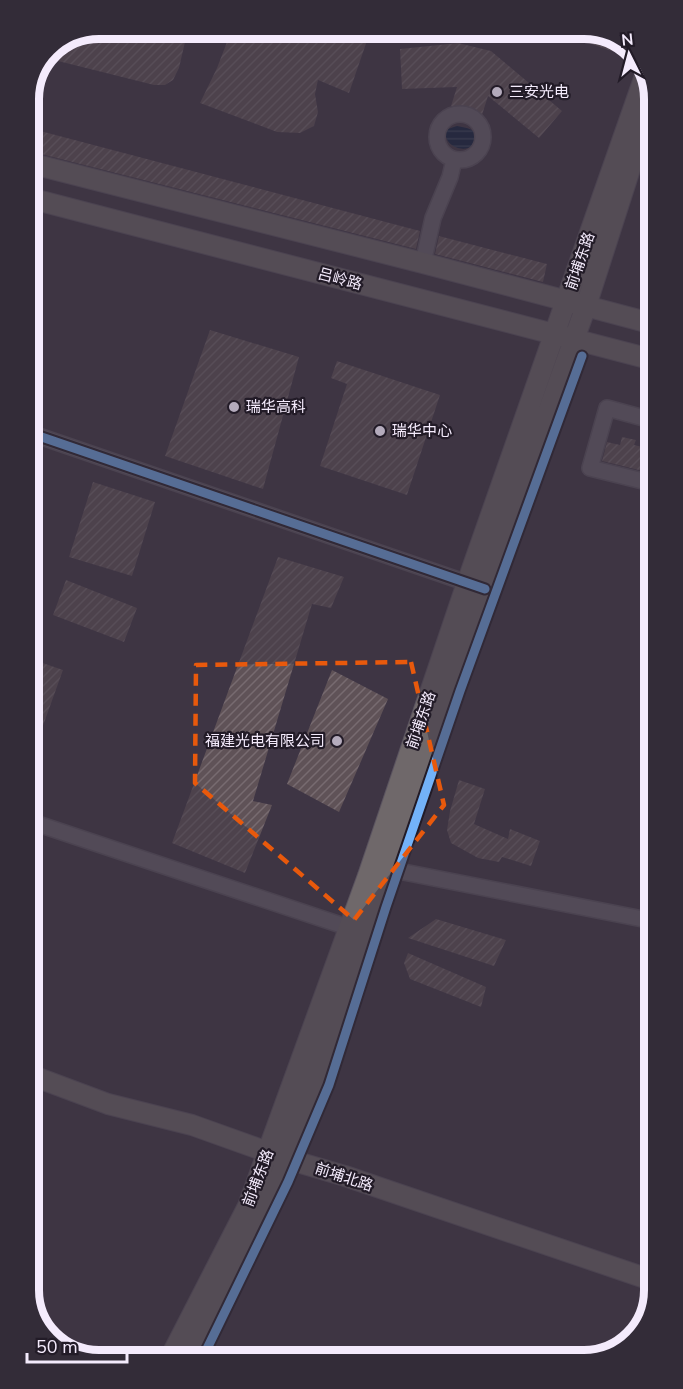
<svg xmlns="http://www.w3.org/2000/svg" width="683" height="1389" viewBox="0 0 683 1389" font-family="'Nunito Sans','Noto Sans SC',sans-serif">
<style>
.water{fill:url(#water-rules)}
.building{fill:url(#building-hatch)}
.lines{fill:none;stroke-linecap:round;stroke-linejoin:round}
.minor-casing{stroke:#5b5460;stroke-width:18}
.major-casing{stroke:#5b5460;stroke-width:22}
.minor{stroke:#6b6570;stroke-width:15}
.major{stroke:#6f686a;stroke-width:20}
.cycleway-casing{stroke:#221b27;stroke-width:13}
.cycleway{stroke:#73b2f8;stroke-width:9}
.marked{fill:none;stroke:#e8590c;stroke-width:4.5;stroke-dasharray:12 8;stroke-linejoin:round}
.poi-dot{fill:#b4abbc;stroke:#221b27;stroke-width:2}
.labels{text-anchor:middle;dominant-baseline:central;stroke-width:4.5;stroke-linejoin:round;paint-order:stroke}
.poi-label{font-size:15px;fill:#f4ebfc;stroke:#221b27;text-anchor:start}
.street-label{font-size:15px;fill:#f4ebfc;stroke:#221b27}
.rim{fill:none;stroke:#f4ebfc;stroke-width:8}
</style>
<defs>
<pattern id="water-rules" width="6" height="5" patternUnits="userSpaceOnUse" patternTransform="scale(1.5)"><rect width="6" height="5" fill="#091c3a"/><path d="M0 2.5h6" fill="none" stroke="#2d3d57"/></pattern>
<pattern id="building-hatch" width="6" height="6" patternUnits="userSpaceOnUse" patternTransform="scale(1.5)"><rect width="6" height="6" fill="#5f5257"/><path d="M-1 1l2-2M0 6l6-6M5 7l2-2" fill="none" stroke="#776b70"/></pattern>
</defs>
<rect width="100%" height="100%" fill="#3e3544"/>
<path class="water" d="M457 126C467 128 476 129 479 139 470 156 444 149 445 130Z"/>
<path class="building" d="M99 28 188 29 179 68 173 80 165 85H154L46 58 50 49Z
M232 29H371L349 93 318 80 315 94 318 112 314 126 300 133 277 132 200 103 217 68Z
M551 29H588L626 43 629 47 626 56 551 30Z
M458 43 491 51 562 111 539 138 488 96 482 115 451 106 457 87 402 89 400 49Z
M29 128 420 231 416 249 29 151Z
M439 236 547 264 543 282 435 254Z
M210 330 299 357 263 489 165 456Z
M337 361 440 395 407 495 320 466 347 384 331 378Z
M622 437 636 440 634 445 651 449V473L602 461 607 442 620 445Z
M93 482 155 502 132 576 69 557Z
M278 557 344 577 331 608 312 604 253 801 272 805 245 873 172 843Z
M66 580 137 608 124 642 53 615Z
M31 659 63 670 40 734 31 731Z
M332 670 388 699 339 812 287 784Z
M459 780 485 789 474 824 508 839 510 829 540 841 531 866 502 857 499 862 478 858 451 843 447 830 450 811Z
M436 919 506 940 494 966 408 938Z
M408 953 486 987 481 1007 410 979 404 963Z"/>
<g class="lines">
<defs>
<path id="minor" d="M437 137a23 23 0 1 1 46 0a23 23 0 1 1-46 0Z
M423 263 433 218 450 177 454 160
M651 420 607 408 590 468 651 483
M30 433 476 586
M32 822 359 931
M378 867 653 921"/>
<path id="major" d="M29 163 423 263 650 323
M29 198 650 359
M33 1076 108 1104 192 1125 287 1159 345 1176 654 1281
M192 1359 267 1211 284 1166 414 788 586 306 649 110
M169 1360 248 1206 368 876 467 583 647 70"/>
</defs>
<use href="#minor" class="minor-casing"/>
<use href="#major" class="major-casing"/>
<use href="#minor" class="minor"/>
<use href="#major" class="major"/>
<defs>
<path id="cycleway" d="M30 433 485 589
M202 1359 288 1182 329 1085 386 907 460 691 582 356"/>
</defs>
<use href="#cycleway" class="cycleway-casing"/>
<use href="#cycleway" class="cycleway"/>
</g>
<path d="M0 0H683V1389H0ZM411 662 444 805 354 920 195 783 196 665Z" fill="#3e3544" fill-opacity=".55" fill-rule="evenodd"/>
<path class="marked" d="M411 662 444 805 354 920 195 783 196 665Z"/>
<g class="poi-dot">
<circle cx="497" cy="92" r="6"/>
<circle cx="234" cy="407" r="6"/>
<circle cx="380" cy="431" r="6"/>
<circle cx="337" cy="741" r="6"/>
</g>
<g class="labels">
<g class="poi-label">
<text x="509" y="92">三安光电</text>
<text x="246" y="407">瑞华高科</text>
<text x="392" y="431">瑞华中心</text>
<text x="325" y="741" text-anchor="end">福建光电有限公司</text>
</g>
<g class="street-label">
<text transform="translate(580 261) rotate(-71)">前埔东路</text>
<text transform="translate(340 279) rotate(15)">吕岭路</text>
<text transform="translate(421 720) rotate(-71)">前埔东路</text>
<text transform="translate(344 1177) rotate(18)">前埔北路</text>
<text transform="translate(258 1178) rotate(-69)">前埔东路</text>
</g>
</g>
<path d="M0 0H683V1389H0ZM99 39H584A60 60 0 0 1 644 99V1290A60 60 0 0 1 584 1350H99A60 60 0 0 1 39 1290V99A60 60 0 0 1 99 39Z" fill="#332c38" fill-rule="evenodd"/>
<path class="rim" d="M99 39H584A60 60 0 0 1 644 99V1290A60 60 0 0 1 584 1350H99A60 60 0 0 1 39 1290V99A60 60 0 0 1 99 39Z"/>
<g transform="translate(629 54) rotate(354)" stroke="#221b27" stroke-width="4.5" paint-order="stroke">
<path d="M0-4.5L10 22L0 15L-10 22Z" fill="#f4ebfc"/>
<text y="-9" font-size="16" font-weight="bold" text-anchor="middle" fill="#f4ebfc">N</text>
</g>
<path d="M27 1353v9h100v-9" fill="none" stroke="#f4ebfc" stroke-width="3"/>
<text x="36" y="1353" font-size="18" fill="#f4ebfc" stroke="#221b27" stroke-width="4.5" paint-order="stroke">50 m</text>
</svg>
